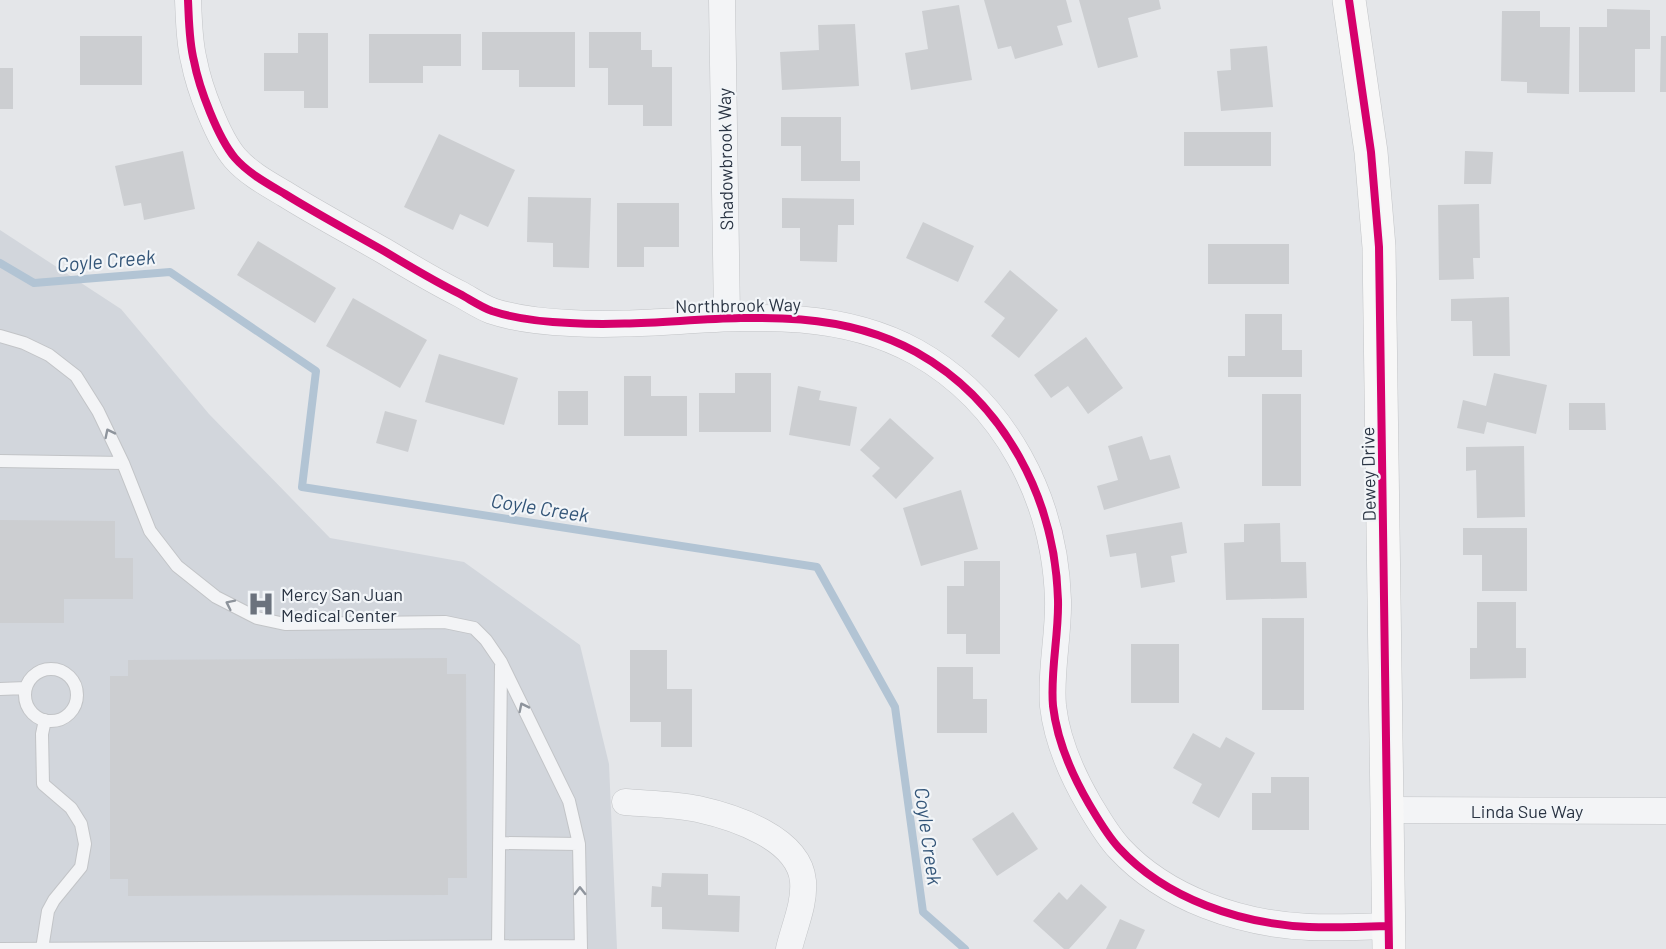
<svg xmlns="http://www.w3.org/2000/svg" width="1666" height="949" viewBox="0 0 1666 949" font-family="Barlow,sans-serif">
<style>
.built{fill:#d2d6dc}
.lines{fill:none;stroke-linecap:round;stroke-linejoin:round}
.stream{stroke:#b2c4d4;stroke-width:8}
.building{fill:#ccced1}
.service-casing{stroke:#c2c4c7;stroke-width:14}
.minor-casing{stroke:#c2c4c7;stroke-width:27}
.secondary-casing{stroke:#c2c4c7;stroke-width:34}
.service{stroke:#f3f4f6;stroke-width:12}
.minor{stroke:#f3f4f6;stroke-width:26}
.secondary{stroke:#f7f7f7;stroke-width:33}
.cycleway-casing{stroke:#f2f5f8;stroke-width:11}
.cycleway{stroke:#d6006c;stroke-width:8}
.oneway{stroke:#8e949c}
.labels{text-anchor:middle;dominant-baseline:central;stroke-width:4.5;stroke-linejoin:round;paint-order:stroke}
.street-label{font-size:18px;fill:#2a3443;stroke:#f2f5f8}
.poi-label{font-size:18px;fill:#2a3443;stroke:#f2f5f8;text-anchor:start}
.water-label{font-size:20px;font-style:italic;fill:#335578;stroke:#f2f5f8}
</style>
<rect width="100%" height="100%" fill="#e4e6e9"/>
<path class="built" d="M0 230 121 309 209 414 330 538 464 562 580 645 609 764 617 949H0Z"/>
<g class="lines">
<path class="stream" d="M0 263 34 283 170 272 316 371 302 487 817 567 895 707 923 912 965 949"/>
</g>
<path class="building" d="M984 0H1066L1072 22 1057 26 1063 45 1015 59 1011 46 998 49Z
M1079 0H1159L1161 9 1128 18 1138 57 1098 68Z
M959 5 972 80 911 90 905 53 928 49 922 11Z
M1607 9 1650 10V49H1635V92H1579V27H1607Z
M1502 11H1540V27H1570L1569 94 1527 93V82L1501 81Z
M855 24 859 86 782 90 780 52 819 50 818 25Z
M482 32H575V87H519V70H482Z
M589 32H641V50H652V67H672V126H643V105H608V68H589Z
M298 33H328V108H304V91H264V53H298Z
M369 34H461V66H423V83H369Z
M80 36H142V85H80Z
M1661 36H1666V92H1660Z
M1267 46 1273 107 1221 111 1217 71 1231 70 1230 49Z
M0 68H13V109H0Z
M781 117H841V161H860V181H801V146H781Z
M1184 132H1271V166H1184Z
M439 134 515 170 488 227 460 214 453 230 404 207Z
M183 151 195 209 144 220 141 203 124 206 115 166Z
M1465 151 1493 152 1491 184H1464Z
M528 197 591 198 589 268 553 267V243L527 242Z
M782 198 854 199V225H838L837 262 800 261V228H782Z
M617 203H679V247H644V267H617Z
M1479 204 1480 258H1473L1474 279 1439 280 1438 205Z
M923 222 974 246 958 282 906 258Z
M258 241 336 288 315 323 237 275Z
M1208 244H1289V284H1208Z
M1010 270 1058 310 1019 358 991 336 1005 318 984 302Z
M1509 297 1510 356H1473L1472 321H1451V299Z
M353 298 427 340 400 388 326 346Z
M1245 314H1282V350H1302V377H1228V356H1245Z
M1086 337 1123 388 1088 414 1068 386 1051 398 1034 375Z
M439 354 518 378 504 425 425 402Z
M735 373H771V432H699V393H735Z
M1494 373 1547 385 1536 434 1487 422 1484 434 1457 428 1463 400 1486 406Z
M624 376H651V396H687V436H624Z
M798 386 821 391 819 400 857 407 850 446 789 435Z
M558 391H588V425H558Z
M1262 394H1301V486H1262Z
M1569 403H1605L1606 430H1569Z
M385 411 417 420 408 452 376 443Z
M890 418 934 458 896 499 872 476 880 468 860 450Z
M1142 436 1150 460 1170 455 1180 488 1104 510 1097 486 1118 480 1108 446Z
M1524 446 1525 517 1477 518 1476 470 1466 471V447Z
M961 490 978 549 921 566 903 508Z
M0 520 115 521V558H133V599H64V623H0Z
M1182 522 1187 553 1171 556 1175 582 1141 588 1136 553 1110 557 1106 535Z
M1280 523 1281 562H1306L1307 598 1226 600 1224 543 1244 542V524Z
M1463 528H1527V591H1482V555H1463Z
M964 561H1000V654H966V634H947V586H964Z
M1477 602H1516V648H1526V678L1470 679V648H1477Z
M1262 618H1304V710H1262Z
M1131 644H1179V703H1131Z
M630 650H667V689H692V747H661V722H630Z
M447 658V674H466L467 878H448V895L128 896V879H110V676H128V660Z
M937 667H973V699H987V733H937Z
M1193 733 1220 748 1226 737 1255 753 1219 818 1192 803 1202 784 1173 768Z
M1271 777H1309V830H1252V793H1271Z
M1013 812 1038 849 997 876 972 839Z
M662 873 708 874V895L740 896 739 932 662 929V907H651L652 886 661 887Z
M1081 884 1107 907 1069 949H1064L1033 921 1059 892 1067 900Z
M1120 919 1145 930 1136 949H1106Z"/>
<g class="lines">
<defs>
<path id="service" d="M0 336 24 343 49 355 76 376 98 411 123 463 150 531 177 566 216 597 257 618 285 624 445 622 474 628 486 640 501 662 569 801 579 844 581 949
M0 461 123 463
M25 695a26 26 0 1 1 52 0a26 26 0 1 1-52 0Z
M0 689 26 688
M499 843 579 844
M498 946 501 666
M0 949 581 946
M42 949 48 911 54 900 81 867 85 844 81 824 71 808 43 784 42 734 45 720"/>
<path id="minor" d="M188 0C189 20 189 42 194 61 199 88 218 138 235 158 248 173 268 184 285 194 317 214 351 232 384 251 409 266 434 281 460 294 471 300 481 307 492 311 516 319 544 322 570 323 685 330 809 293 916 352 1005 402 1055 499 1058 600 1059 635 1050 671 1053 706 1057 741 1071 773 1089 804 1098 819 1107 835 1119 848 1166 899 1241 924 1309 927 1335 928 1362 927 1388 926
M722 0 727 317
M625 802C649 804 675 804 698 809 734 817 799 838 803 881 805 904 794 927 789 949
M1388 810 1666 811"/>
<path id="secondary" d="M1349 0 1371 152 1379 247 1389 949"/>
</defs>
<use href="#service" class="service-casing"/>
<use href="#minor" class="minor-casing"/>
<use href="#secondary" class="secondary-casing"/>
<use href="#service" class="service"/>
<use href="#minor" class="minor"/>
<use href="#secondary" class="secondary"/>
<defs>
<path id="cycleway" d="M188 0C189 20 189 42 194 61 199 88 218 138 235 158 248 173 268 184 285 194 317 214 351 232 384 251 409 266 434 281 460 294 471 300 481 307 492 311 516 319 544 322 570 323 685 330 809 293 916 352 1005 402 1055 499 1058 600 1059 635 1050 671 1053 706 1057 741 1071 773 1089 804 1098 819 1107 835 1119 848 1166 899 1241 924 1309 927 1335 928 1362 927 1388 926
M1349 0 1371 152 1379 247 1389 949"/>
</defs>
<use href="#cycleway" class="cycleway-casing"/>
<use href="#cycleway" class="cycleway"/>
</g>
<defs><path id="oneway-chevron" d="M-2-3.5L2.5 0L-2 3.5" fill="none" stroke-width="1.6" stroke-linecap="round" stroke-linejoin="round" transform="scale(1.5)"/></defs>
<g class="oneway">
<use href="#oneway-chevron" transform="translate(109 433) rotate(-116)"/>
<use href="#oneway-chevron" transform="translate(230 604) rotate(-154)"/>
<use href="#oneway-chevron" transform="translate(523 707) rotate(-116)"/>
<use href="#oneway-chevron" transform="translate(580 891) rotate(-91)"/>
</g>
<defs>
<symbol id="hospital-bare" viewBox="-9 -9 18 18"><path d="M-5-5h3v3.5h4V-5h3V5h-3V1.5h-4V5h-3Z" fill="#6b727d" stroke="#f2f5f8" stroke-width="2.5" paint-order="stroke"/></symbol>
</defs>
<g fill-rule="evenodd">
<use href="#hospital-bare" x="242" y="585" width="38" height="38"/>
</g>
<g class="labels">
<g class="street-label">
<text transform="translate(725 159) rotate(-91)">Shadowbrook Way</text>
<text transform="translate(738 305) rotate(-1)">Northbrook Way</text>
<text transform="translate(1368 474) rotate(-91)">Dewey Drive</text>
<text x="1527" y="811">Linda Sue Way</text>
</g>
<g class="poi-label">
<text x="281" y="594">Mercy San Juan<tspan x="281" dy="21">Medical Center</tspan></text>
</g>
<g class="water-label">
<text transform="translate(106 260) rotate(-5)">Coyle Creek</text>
<text transform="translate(540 507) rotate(9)">Coyle Creek</text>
<text transform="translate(929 836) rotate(82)">Coyle Creek</text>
</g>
</g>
</svg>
